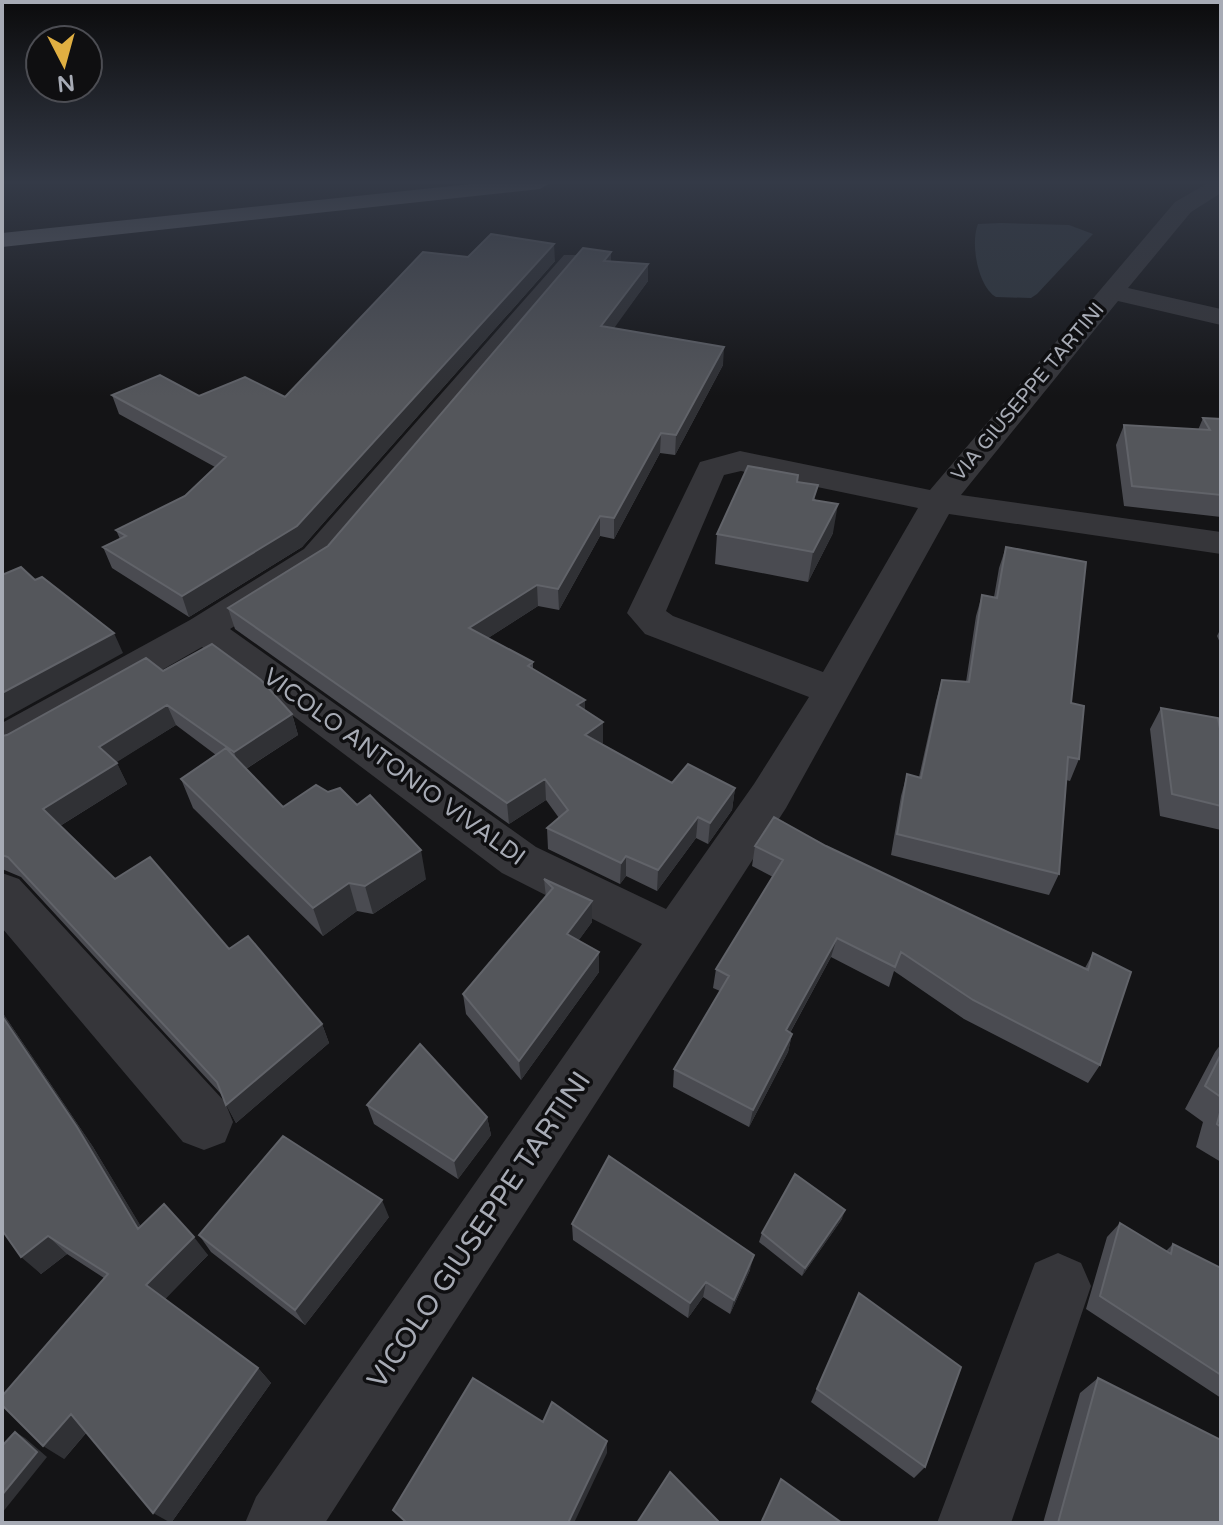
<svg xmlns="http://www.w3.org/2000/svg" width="1223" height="1525" viewBox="0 0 1223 1525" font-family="'Varela Round',sans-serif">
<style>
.water{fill:#2f363d}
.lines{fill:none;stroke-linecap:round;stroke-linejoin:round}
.street{fill:#36363a;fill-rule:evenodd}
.highway{fill:#62646b;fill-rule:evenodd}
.wall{fill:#4a4b51}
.shaded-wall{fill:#303135}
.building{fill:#54565b;stroke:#616369;stroke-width:2}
.labels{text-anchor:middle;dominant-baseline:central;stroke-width:7;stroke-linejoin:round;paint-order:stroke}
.far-street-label{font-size:20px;fill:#a7abb5;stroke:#0f0f11}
.street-label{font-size:24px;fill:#a7abb5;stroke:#0f0f11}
.near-street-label{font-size:28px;fill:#a7abb5;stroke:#0f0f11}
</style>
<rect width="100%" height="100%" fill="#141416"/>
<path class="water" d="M1001 223 1069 225 1093 234 1037 294 1031 298 996 297C978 287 970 243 978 224Z"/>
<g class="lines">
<path class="street" d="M1208 183H1221V193L1191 212 1128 288 1221 309V325L1118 301 961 495 1221 532V554L949 514 786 808 325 1523H245L256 1497 642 944 502 873 202 647 17 753 2 757V723L190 620 304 549 564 255H580L584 260 580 265 330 565 230 629 536 847 666 909 754 784 809 697 645 634 627 613 700 462 740 451 930 490 1175 202ZM741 471 918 508 823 672 673 616 666 611 724 475Z
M2 873 19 879 225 1102 233 1122 225 1142 204 1150 183 1142 2 928Z
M1058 1253 1081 1263 1091 1286 1011 1523H937L1035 1263Z"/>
<path class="highway" d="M481 183H550L540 189 2 247V233Z"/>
</g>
<path class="wall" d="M468 257 555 261 302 547 189 617 112 568 103 547 120 539 116 530 185 496 215 467 119 414 112 395 285 397Z
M611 261 648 264V281L613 328 723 365 675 455 660 453 614 539 600 536 559 610 538 606 488 638 533 662V669L585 710 603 743 601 744 672 783 735 788 732 810 708 844 696 838 657 891 626 876 620 884 548 849 547 828 559 818 546 800 509 824 235 629 228 608 328 546Z
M1203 418 1221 419V517L1124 506 1116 445 1124 425 1198 430Z
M797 482 816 500 833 533 808 582 715 564 717 534Z
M1006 547 1071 703 1079 759 1070 781 1066 780 1059 874 1049 895 891 855 901 796 907 774 919 777 936 701 942 680 966 682 976 616 982 595 994 597 999 568Z
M1221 628V645L1217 636Z
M163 671 292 714 298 735 246 769 283 807 426 879 373 914 357 911 323 936 193 808 181 779 216 755 176 725 116 762 127 784 60 826 115 879 229 949 322 1024 329 1043 236 1123 221 1094 21 877 2 869V736Z
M1161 708 1221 734V830L1160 816 1150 729Z
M755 846H826L1085 968 1093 953 1100 1065 1088 1083 964 1019 894 971 889 987 831 957 790 1033 792 1034 788 1052 749 1127 673 1087 674 1069 720 991 713 988 716 969 773 877 752 866Z
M544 879 592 922 578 941 599 952V972L521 1080 466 1014 463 994 546 897Z
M2 1012 93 1147 141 1227 208 1255 165 1299 258 1368 271 1383 171 1523 87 1432 64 1459 104 1278 67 1254 41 1274 2 1230Z
M1221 1044V1162L1196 1147 1203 1122 1185 1109 1215 1052Z
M367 1105 487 1117 491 1135 458 1179 374 1124Z
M389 1217 305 1325 211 1252 199 1235Z
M842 1219 802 1276 759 1242 762 1233Z
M1120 1223 1166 1251 1173 1244 1221 1268V1398L1086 1309 1107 1237Z
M572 1224 750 1270 730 1314 703 1297 688 1318 573 1240Z
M859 1293 925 1467 914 1478 811 1402Z
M1098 1378 1221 1523H1043L1080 1393Z"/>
<path class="shaded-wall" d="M554 244 555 261 302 547 189 617 182 596Z
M611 252V269L604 261Z
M648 264V281L602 345 601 326Z
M724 347 723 365 675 455 676 435Z
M661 433 660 453 614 539V518Z
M838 504 833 533 808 582 813 552Z
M600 516V536L559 610 558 589Z
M537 585 538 606 471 649 469 628Z
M114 633 123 653 2 720V693Z
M585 700V721L577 705Z
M167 705 176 725 109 767 99 747Z
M292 714 298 735 241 772 234 752Z
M603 722V743L585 756V735Z
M117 763 127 784 55 829 43 809Z
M545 779 546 800 509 824 507 803Z
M735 788 732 810 708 844 710 823Z
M698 817 696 838 657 891 658 870Z
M421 850 426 879 373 914 365 886Z
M626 856V876L620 884 621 863Z
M349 883 357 911 323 936 313 908Z
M592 901V922L568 955 567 934Z
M837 938 831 957 781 1049 786 1030Z
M599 952V972L521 1080 519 1061Z
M2 1012 93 1147 154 1248 138 1229 2 1016Z
M322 1024 329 1043 236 1123 226 1105Z
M792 1034 788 1052 749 1127 753 1110Z
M487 1117 491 1135 458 1179 454 1161Z
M382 1200 389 1217 305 1325 295 1310Z
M845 1210 842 1219 802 1276 805 1268Z
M48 1236 67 1254 41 1274 21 1257Z
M194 1237 208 1255 162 1302 146 1285Z
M754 1255 750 1270 730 1314 734 1300Z
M706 1282 703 1297 688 1318 690 1303Z
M258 1368 271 1383 171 1523 153 1513Z
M71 1414 91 1427 64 1459 43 1446Z
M15 1432 25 1438 47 1457 2 1513V1495Z
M607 1441V1453L574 1523H568Z"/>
<path class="building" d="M491 234 554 244 297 526 182 596 103 547 126 536 116 530 185 496 226 457 112 395 160 375 199 396 245 377 285 397 423 252 468 257Z
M583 248 611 252 604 261 648 264 601 326 724 347 676 435 661 433 614 518 600 516 558 589 537 585 469 628 533 662 528 666 585 700 577 705 603 722 585 735 672 783 688 764 735 788 710 823 698 817 658 870 626 856 621 863 547 828 568 810 545 779 507 803 228 608 328 546Z
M1203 418 1221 419V495L1132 486 1124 425 1210 430Z
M748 466 798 475 797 482 818 485 813 500 838 504 813 552 717 534Z
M1006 547 1086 562 1071 703 1084 706 1079 759 1068 757 1059 874 897 834 907 774 921 778 942 680 969 682 982 595 997 598Z
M21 567 35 580 42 577 114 633 2 693V575Z
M212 644 261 680 292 714 234 752 167 705 99 747 117 763 43 809 115 879 150 857 229 949 248 936 322 1024 226 1105 217 1082 8 857 2 855V736L7 735 146 658 163 671Z
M1161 708 1218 718 1221 734V806L1172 794Z
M226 748 283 807 316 785 328 792 340 788 357 805 370 795 421 850 365 886 349 883 313 908 181 779Z
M774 817 826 846 1088 970 1093 953 1131 972 1100 1065 973 1000 901 952 895 967 837 938 786 1030 792 1034 753 1110 674 1069 729 976 716 969 783 860 755 846Z
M544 879 592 901 567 934 599 952 519 1061 463 994 553 888Z
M2 1016 77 1127 138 1229 164 1204 194 1237 146 1285 258 1368 153 1513 71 1414 43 1446 2 1405V1396L108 1274 48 1236 21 1257 2 1230Z
M420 1044 487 1117 454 1161 367 1105Z
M1221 1054V1097L1205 1086Z
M1221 1109V1127L1217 1124Z
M283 1136 382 1200 295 1310 199 1235Z
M609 1156 754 1255 734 1300 706 1282 690 1303 572 1224Z
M795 1174 845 1210 805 1268 762 1233Z
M1120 1223 1171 1254 1173 1244 1221 1268V1375L1100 1296Z
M859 1293 961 1367 925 1467 817 1389Z
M473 1378 543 1422 552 1402 607 1441 568 1523H407L393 1510Z
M1098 1378 1221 1440V1523H1058Z
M15 1432 37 1452 2 1495V1446Z
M670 1472 720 1523H637Z
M781 1479 842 1523H761Z"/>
<linearGradient id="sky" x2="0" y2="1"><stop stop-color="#0b0b0c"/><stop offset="0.46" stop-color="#343a47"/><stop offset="1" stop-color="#343a47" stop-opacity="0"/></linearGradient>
<rect width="1223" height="396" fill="url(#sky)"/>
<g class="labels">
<g class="far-street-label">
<text transform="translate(1028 392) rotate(-50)">VIA GIUSEPPE TARTINI</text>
</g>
<g class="street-label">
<text transform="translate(394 767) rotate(36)">VICOLO ANTONIO VIVALDI</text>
</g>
<g class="near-street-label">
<text transform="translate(479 1230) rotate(-56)">VICOLO GIUSEPPE TARTINI</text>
</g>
</g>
<rect width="1223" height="1525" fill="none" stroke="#a7abb5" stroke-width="8"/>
<g transform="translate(64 64) rotate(174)"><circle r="38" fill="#0f0f11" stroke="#4c4d53" stroke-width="2"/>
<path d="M0-6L14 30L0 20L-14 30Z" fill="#e0af42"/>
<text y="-12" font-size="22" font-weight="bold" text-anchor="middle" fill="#a7abb5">N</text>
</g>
</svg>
